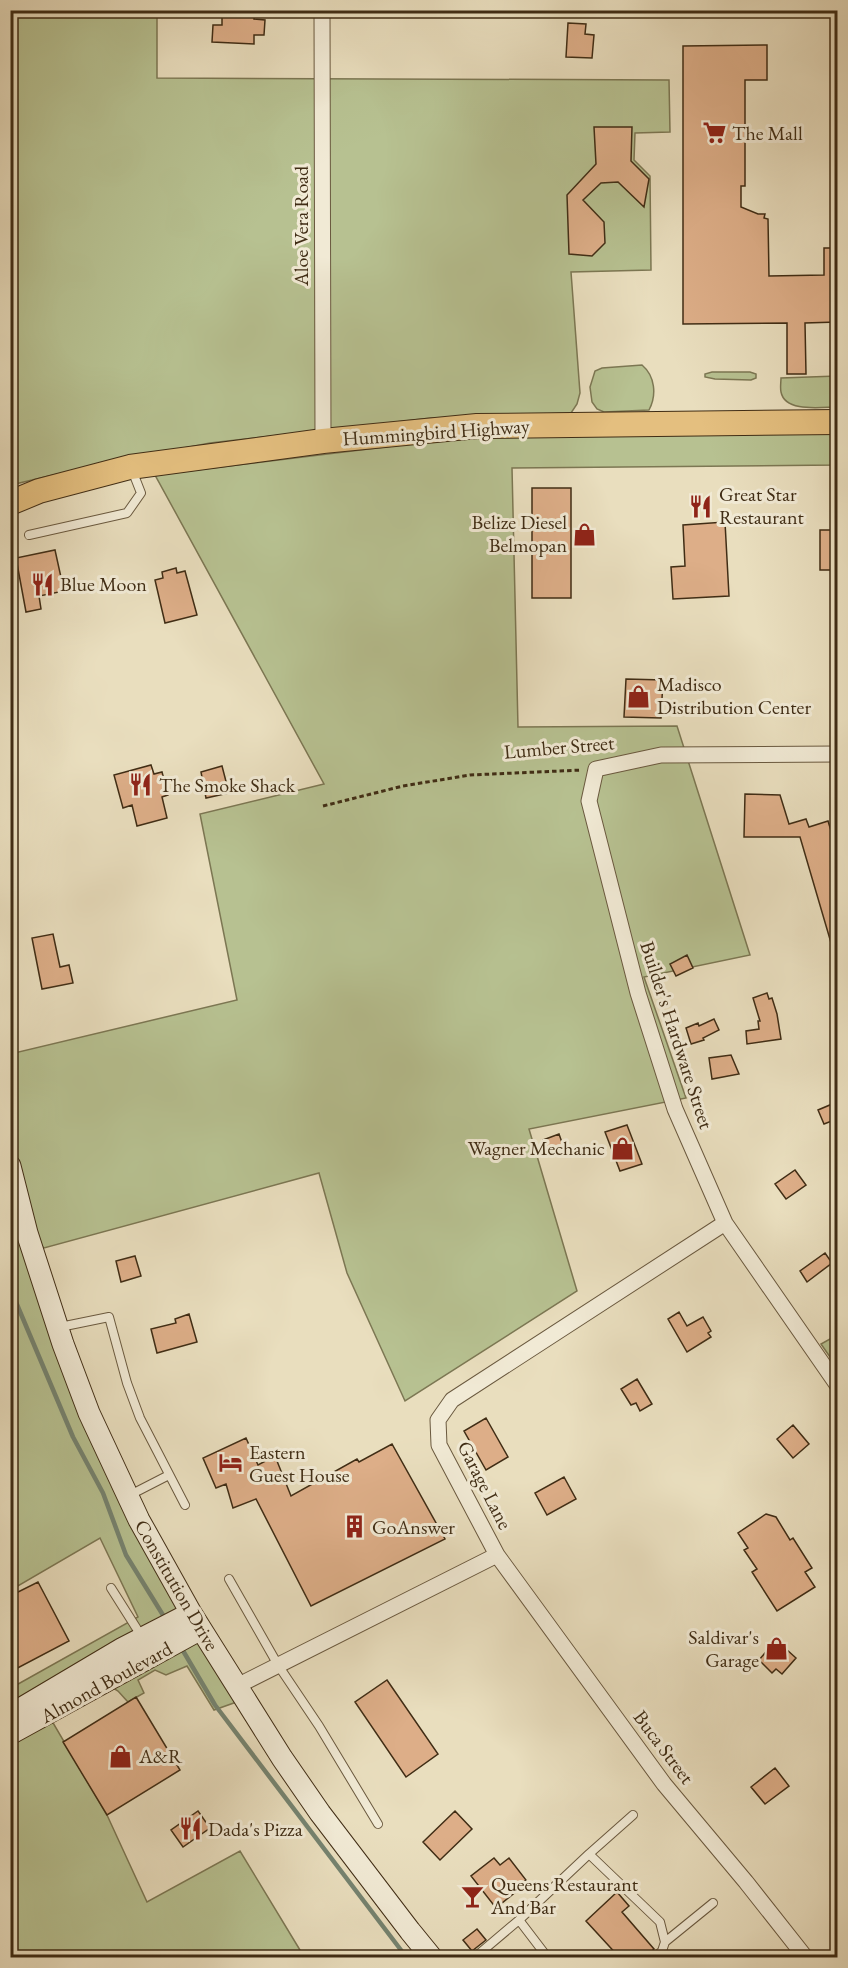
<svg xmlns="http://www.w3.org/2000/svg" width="848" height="1968" viewBox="0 0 848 1968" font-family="'EB Garamond',serif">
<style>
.green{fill:#b7c191;stroke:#7c7753;stroke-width:1.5}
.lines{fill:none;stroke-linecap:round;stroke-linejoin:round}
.stream{stroke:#758370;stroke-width:4.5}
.building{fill:#ddae88;stroke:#402d15;stroke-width:1.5}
.lane-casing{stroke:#6a593f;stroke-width:10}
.street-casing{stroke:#6a593f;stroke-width:17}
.secondary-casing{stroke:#402d15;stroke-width:23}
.primary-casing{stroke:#402d15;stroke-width:26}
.path{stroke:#402d15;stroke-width:3;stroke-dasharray:4.5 3;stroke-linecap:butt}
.lane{stroke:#f1ead5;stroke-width:8}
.street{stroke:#f1ead5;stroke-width:15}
.secondary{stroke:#f1ead5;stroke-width:21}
.primary{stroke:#e4bf7f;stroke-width:24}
.labels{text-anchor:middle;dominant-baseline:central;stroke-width:6;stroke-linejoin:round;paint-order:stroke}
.poi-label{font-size:20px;fill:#402d15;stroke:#f1ead5;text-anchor:start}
.street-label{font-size:20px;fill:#402d15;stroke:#f1ead5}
</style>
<rect width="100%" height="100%" fill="#e9debe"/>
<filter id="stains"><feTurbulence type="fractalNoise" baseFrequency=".00333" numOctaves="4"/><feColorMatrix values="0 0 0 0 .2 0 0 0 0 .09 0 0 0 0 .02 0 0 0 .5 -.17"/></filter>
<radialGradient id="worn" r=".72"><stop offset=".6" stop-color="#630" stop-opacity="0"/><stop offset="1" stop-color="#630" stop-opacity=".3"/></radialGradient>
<path class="green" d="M11 11H157V78L669 80 670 132 635 133 634 160 650 176 651 270 571 272 580 393 577 404 571 413 431 418 210 443 91 466 11 485Z
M642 365C655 376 657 395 649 410L604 412 597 409 592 402 590 387 595 371 602 368Z
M712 372H750L756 374V378L751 380 715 379 705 377V374Z
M837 376V407C822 407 785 413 781 392 780 388 781 382 781 378Z
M837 431V465L512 468 518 727 677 726 750 955 644 977 686 1098 529 1129 577 1291 405 1401 347 1273 319 1173 44 1248 28 1234 89 1413 245 1699 214 1710 187 1666 166 1675 155 1670 138 1680 144 1693 128 1702 118 1691 107 1684 49 1716 107 1815 147 1902 240 1851 303 1955 301 1957H11V1688L138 1617 100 1538 11 1590 10 1054 237 1000 200 814 324 784 155 475 434 441 531 436Z
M837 1335V1367L821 1344Z"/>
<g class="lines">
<path class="stream" d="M10 1288 73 1437 103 1493 126 1555 166 1620
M178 1651 182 1649 215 1705 407 1958"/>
</g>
<path class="building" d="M222 10H255L254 19 265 20 264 35H254V44L212 42 213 25H222Z
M568 23 586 24 585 34 594 35 592 58 566 57Z
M767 45V80H745V186H741V207L758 214H765L764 218 768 219 769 276 824 275V248H837V322L805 323 806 374H787V323L683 324V46Z
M594 127H632L631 161 649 179 644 207 618 182 601 183 583 200 604 222 605 243 592 256 569 254 567 195 596 164Z
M532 488H571V598H532Z
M725 522 729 596 673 599 671 567 685 566 683 525Z
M820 530H837V570H820Z
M55 550 64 591 39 596 41 609 26 612 16 558Z
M176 568 177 573 185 571 197 615 165 623 155 580 163 578 162 572Z
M626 679 663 680 661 718 624 717Z
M151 765 154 774 162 772 168 795 162 797 167 818 137 826 132 805 123 808 114 775Z
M222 766 229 793 206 798 201 772Z
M745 794 780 795 789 824 806 819 809 827 828 821 832 834 837 833V953H834L800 837H744Z
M53 934 60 967 69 965 73 983 42 989 32 938Z
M687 955 693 968 676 976 670 964Z
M767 993 769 999 772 998 777 1014 781 1039 747 1044 746 1031 759 1029 758 1021H760L753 998Z
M714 1019 719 1030 703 1038 704 1040 691 1044 686 1028 698 1023 699 1026Z
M731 1055 739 1074 712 1079 709 1058Z
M837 1102V1119L824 1124 818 1110Z
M627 1125 642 1164 620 1171 605 1132Z
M559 1134 564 1148 549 1155 543 1140Z
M795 1170 806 1185 786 1199 775 1184Z
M825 1253 832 1263 807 1282 800 1271Z
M135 1256 141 1276 121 1282 116 1261Z
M679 1312 687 1326 703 1317 711 1331 708 1333 711 1337 687 1352 668 1319Z
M189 1314 197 1342 157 1353 151 1329 176 1323 175 1319Z
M637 1379 652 1404 640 1411 636 1403 631 1405 621 1389Z
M486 1418 508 1457 486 1470 464 1431Z
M793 1425 809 1444 793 1458 777 1439Z
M246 1438 258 1465 275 1456 291 1496 357 1459 359 1462 392 1444 445 1539 311 1606 256 1499 233 1508 226 1484 216 1488 203 1458Z
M564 1477 576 1499 547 1515 535 1493Z
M766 1514 776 1517 790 1540 793 1538 812 1568 805 1572 815 1587 777 1611 752 1572 757 1569 744 1550 748 1548 738 1533Z
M38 1582 69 1641 10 1672V1596Z
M776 1640 796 1658 782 1674 776 1669 772 1673 759 1660Z
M387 1680 438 1754 406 1777 355 1702Z
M136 1697 180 1770 107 1815 63 1742Z
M775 1768 789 1786 765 1804 751 1787Z
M198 1811 210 1828 183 1847 171 1830Z
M455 1811 472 1829 440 1860 423 1842Z
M494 1858 500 1865 509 1858 526 1880 516 1888 518 1890 496 1908 471 1876Z
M617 1892 629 1906 622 1912 654 1949 644 1958H620L586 1921Z
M477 1929 486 1940 472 1951 463 1940Z"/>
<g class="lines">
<defs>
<path id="lane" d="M29 535 127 513 141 493 132 470
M60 1327 109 1317 127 1383 140 1418 185 1505
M130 1495 169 1475
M229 1579 278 1665 319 1726 378 1824
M111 1588 142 1637
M589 1854 633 1815
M665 1942 713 1903
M474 1958 519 1920
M548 1958 519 1920 589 1854 660 1922 665 1942 662 1951 654 1958"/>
<path id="street" d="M322 10 323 441
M838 754 661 755 596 769 589 801 638 993 675 1109 725 1223 838 1386
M725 1223 452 1400 438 1420 439 1445 497 1555 664 1784 746 1882 806 1958
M237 1686 497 1555"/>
<path id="secondary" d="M10 1166 27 1233 63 1344 89 1413 139 1520 191 1613 282 1758 320 1813 410 1931 432 1958
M10 1715 123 1648 191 1613
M10 1734 201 1629"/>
<path id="primary" d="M10 503 39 491 130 467 323 441 477 426 838 422"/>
</defs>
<use href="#lane" class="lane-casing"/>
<use href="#street" class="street-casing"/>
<use href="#secondary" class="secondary-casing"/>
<use href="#primary" class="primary-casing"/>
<path class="path" d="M323 806 403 786 470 775 582 770"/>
<use href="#lane" class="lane"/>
<use href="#street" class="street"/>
<use href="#secondary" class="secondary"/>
<use href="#primary" class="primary"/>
</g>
<defs>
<symbol id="supermarket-bare" viewBox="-9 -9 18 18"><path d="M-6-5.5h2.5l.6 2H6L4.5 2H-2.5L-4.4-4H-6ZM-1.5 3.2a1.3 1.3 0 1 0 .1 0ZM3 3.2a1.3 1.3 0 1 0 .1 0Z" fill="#8f2418" stroke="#f1ead5" stroke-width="2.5" paint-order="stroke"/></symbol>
<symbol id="restaurant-bare" viewBox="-9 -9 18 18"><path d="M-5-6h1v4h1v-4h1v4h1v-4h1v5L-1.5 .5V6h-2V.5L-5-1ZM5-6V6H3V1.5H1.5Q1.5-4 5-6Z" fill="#8f2418" stroke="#f1ead5" stroke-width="2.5" paint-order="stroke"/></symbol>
<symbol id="shop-bare" viewBox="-9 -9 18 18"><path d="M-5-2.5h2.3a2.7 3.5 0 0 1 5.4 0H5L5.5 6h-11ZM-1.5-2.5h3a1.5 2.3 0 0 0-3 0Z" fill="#8f2418" stroke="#f1ead5" stroke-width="2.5" paint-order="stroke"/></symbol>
<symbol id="hotel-bare" viewBox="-9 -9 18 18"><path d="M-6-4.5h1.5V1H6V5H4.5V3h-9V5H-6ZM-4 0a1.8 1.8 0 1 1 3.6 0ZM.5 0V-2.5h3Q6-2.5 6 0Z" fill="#8f2418" stroke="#f1ead5" stroke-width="2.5" paint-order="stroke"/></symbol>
<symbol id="building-bare" viewBox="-9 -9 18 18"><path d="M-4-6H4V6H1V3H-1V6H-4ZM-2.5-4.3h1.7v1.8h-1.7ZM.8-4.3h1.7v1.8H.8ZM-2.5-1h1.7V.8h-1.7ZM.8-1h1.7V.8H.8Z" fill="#8f2418" stroke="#f1ead5" stroke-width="2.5" paint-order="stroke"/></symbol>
<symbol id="bar-bare" viewBox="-9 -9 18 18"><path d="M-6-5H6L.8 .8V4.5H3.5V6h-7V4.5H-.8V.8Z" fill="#8f2418" stroke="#f1ead5" stroke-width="2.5" paint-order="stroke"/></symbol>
</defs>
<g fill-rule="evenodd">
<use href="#supermarket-bare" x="698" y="116" width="33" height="33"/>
<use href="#restaurant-bare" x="684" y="490" width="33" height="33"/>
<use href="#shop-bare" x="568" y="518" width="33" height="33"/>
<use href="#restaurant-bare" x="26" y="568" width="33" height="33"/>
<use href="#shop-bare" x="622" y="680" width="33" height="33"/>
<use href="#restaurant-bare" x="124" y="768" width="33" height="33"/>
<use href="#shop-bare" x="606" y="1132" width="33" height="33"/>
<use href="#hotel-bare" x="214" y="1446" width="33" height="33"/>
<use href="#building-bare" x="338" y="1510" width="33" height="33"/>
<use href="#shop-bare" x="760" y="1632" width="33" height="33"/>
<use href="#shop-bare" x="104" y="1740" width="33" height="33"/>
<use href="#restaurant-bare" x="174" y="1812" width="33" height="33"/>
<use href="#bar-bare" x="456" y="1880" width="33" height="33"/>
</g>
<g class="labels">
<g class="poi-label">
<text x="732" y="133">The Mall</text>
<text x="719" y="494">Great Star<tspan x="719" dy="23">Restaurant</tspan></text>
<text x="567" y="522" text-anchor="end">Belize Diesel<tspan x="567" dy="23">Belmopan</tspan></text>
<text x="60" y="584">Blue Moon</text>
<text x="657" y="684">Madisco<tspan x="657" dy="23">Distribution Center</tspan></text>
<text x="159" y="785">The Smoke Shack</text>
<text x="605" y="1148" text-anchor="end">Wagner Mechanic</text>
<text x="249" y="1452">Eastern<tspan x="249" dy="23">Guest House</tspan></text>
<text x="372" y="1527">GoAnswer</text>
<text x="759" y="1637" text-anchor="end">Saldivar's<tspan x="759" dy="23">Garage</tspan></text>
<text x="139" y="1756">A&amp;R</text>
<text x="208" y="1829">Dada's Pizza</text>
<text x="491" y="1884">Queens Restaurant<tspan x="491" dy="23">And Bar</tspan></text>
</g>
<g class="street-label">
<text transform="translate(301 226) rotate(-90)">Aloe Vera Road</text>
<text transform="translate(436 432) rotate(-4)">Hummingbird Highway</text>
<text transform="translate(559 747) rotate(-5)">Lumber Street</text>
<text transform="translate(677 1035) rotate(72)">Builder's Hardware Street</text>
<text transform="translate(485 1485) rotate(63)">Garage Lane</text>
<text transform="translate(177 1585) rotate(60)">Constitution Drive</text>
<text transform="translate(106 1682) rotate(-29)">Almond Boulevard</text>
<text transform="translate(664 1747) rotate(53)">Buca Street</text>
</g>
</g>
<rect width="848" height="1968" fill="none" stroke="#e9debe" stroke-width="36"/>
<rect x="12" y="12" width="824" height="1944" fill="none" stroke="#402d15" stroke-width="3"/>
<rect x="18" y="18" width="812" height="1932" fill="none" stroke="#402d15" stroke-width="1.5"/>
<rect width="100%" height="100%" filter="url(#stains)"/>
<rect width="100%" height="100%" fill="url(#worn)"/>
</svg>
